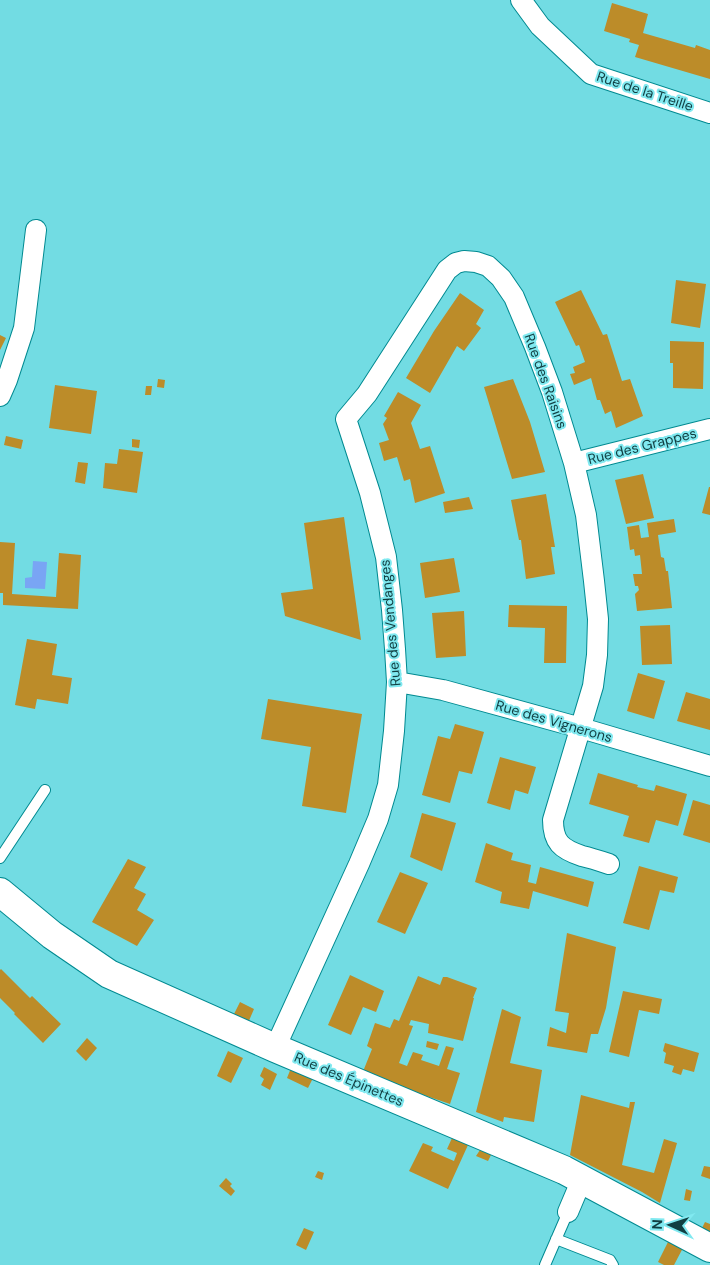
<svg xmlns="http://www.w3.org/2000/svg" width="710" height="1265" viewBox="0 0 710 1265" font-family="'DM Sans',sans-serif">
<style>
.water{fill:#79a5f4}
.building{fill:#bc8c29}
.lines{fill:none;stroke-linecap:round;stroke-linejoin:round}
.lane-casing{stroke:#008a91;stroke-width:12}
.street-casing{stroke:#008a91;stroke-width:22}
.secondary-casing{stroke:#008a91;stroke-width:30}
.lane{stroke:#fff;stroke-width:10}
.street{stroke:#fff;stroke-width:20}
.secondary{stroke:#fff;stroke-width:28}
.labels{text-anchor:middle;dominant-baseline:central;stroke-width:4;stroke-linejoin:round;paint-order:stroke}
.street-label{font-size:14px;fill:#113f42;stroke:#80e9f0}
</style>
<rect width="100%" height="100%" fill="#72dce3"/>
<path class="water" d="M33 561 47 562 45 589 25 588V578L32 577Z"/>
<path class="building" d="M612 3 648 14 643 33 695 48 696 45 710 50V79L635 57 639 45 629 42 630 39 604 31Z
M676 280 706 284 700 328 671 323Z
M581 290 603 335 607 334 622 381 630 379 643 416 616 428 611 411 605 414 600 400H597L591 378 574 385 570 374 575 373 573 367 585 362 579 345 576 346 555 302Z
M460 293 484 310 476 324 481 328 464 351 457 346 430 393 406 378 434 331Z
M0 335 6 338 0 350Z
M670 341 704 342 703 389 673 388V363H670Z
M158 379 165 380 164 388 157 387Z
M513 379 530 422 545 472 512 479 484 387Z
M55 385 97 391 91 434 49 428Z
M146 386H152L151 395H145Z
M398 392 421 405 411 423 420 449 430 446 445 493 415 503 410 479 404 481 397 457 384 461 379 443 389 440 383 424 387 418 384 416Z
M6 436 23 440 21 449 4 445Z
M132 439 140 440 139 448 132 447Z
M119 449 143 452 137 493 103 488 105 463 117 464Z
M78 462 88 463 85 484 75 482Z
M643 474 654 518 626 524 615 480Z
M709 487H710V515L702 513Z
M546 494 555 547H551L555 574 526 579 521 540H519L511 500Z
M469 497 473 509 445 513 443 502Z
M344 517 361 640 285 616 281 593 313 589 304 523Z
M674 519 676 532 658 535 661 557 664 558 666 571H668L672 608 637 611 635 594 639 590 638 586H635L633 574H642L640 555 635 556 634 549 630 550 627 527 639 525 641 538 649 537 647 523Z
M0 542 15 543 12 594 56 597 59 553 81 555 78 609 3 605V593H0Z
M454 558 460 592 425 598 420 563Z
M509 605 567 606 566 663H544L545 628 508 627Z
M464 611 466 656 436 658 432 613Z
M670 625 672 664 642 665 640 626Z
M27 639 57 644 52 675 72 678 68 704 37 699 35 709 15 705Z
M638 673 665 681 654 719 627 711Z
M686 692 710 699V730L677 721Z
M268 699 362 714 346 813 302 806 311 747 261 739Z
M455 724 484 732 472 774 459 771 450 803 422 795 438 736 450 739Z
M500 757 536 767 528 794 515 790 510 810 487 803Z
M598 773 638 785 637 787 654 791 656 785 687 794 678 826 656 820 649 843 623 836 629 816 589 804Z
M693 800 710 805V843L683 835Z
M422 813 456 823 442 871 410 857Z
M486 843 513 853 511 860 531 865 528 882 536 884 540 867 594 882 588 907 533 891 529 909 500 903 502 892 475 882Z
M128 859 146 867 134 888 146 894 137 910 154 920 137 946 92 922Z
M639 866 678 877 674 893 660 890 649 930 623 923Z
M400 872 428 883 405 934 377 922Z
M567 933 616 947 606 1008 598 1034H591L587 1053 547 1046 550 1027 566 1033 569 1013 555 1011Z
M1 969 30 998 32 996 61 1024 43 1043 14 1014 15 1013 0 998V970Z
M350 975 384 991 376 1012 363 1007 351 1035 328 1025Z
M418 976 440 985 443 977H447L477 988 473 998H474L463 1041 428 1033 429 1024 411 1020 409 1025 413 1026 399 1063 407 1066 413 1052 423 1055 421 1060 439 1066 446 1046 454 1048 447 1069 460 1073 450 1104 362 1074 372 1049 367 1046 375 1023 390 1028 394 1019 399 1021Z
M623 991 662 999 659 1014 639 1010 629 1057 609 1052Z
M240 1002 254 1009 248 1023 233 1016Z
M502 1009 521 1017 510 1063 542 1070 534 1122 504 1117 503 1122 476 1112Z
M87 1038 97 1048 86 1061 76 1051Z
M427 1041 439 1044 437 1050 426 1047Z
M665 1043 699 1053 694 1072 683 1069 681 1075 672 1072 674 1066 664 1063 666 1053 663 1051Z
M228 1051 243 1058 231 1083 217 1076Z
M264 1067 277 1074 270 1090 261 1085 264 1079 260 1076Z
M291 1068 313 1078 308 1088 287 1078Z
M581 1095 629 1108 630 1102H635L622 1165 654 1173 664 1139 677 1143 660 1203 642 1192 570 1155Z
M452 1138 468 1145 448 1189 409 1171 423 1143 433 1147 431 1151 454 1161 457 1153 447 1149Z
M480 1150 491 1155 488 1161 476 1156Z
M704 1166 710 1167V1179L701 1176Z
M318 1171 324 1173 322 1180 315 1177Z
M226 1178 232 1184 230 1186 235 1191 231 1196 219 1186Z
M686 1189 692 1191 690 1201 684 1200Z
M705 1222 710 1224V1233L702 1228Z
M304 1228 314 1232 306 1250 296 1245Z
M670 1238 684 1246 674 1265H664L658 1262Z"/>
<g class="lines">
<defs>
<path id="lane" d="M0 858 45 790
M556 1239 610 1260 613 1265
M545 1265 568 1212"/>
<path id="street" d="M521 0 540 26 591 74 710 113
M0 396 7 380 24 328 36 230
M574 463 710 429
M397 682 443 690 581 728 710 766
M275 1048 359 864 378 819 388 785 394 731 397 682 395 649 392 610 386 557 370 493 346 419 367 394 447 270 456 263 464 261 476 262 488 266 501 278 514 297 535 347 552 392 574 463 586 515 594 581 598 619 597 655 593 686 553 820C553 842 561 849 582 856 591 858 600 861 609 864
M568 1212 582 1179"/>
<path id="secondary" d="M0 892 52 935 109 974 275 1048 564 1170 710 1248"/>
</defs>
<use href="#lane" class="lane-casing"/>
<use href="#street" class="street-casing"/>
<use href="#secondary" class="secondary-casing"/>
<use href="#lane" class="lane"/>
<use href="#street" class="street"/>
<use href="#secondary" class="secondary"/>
</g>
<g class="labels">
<g class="street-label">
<text transform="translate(645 91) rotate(18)">Rue de la Treille</text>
<text transform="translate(546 381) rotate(70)">Rue des Raisins</text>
<text transform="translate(642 446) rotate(-14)">Rue des Grappes</text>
<text transform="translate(390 623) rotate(-95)">Rue des Vendanges</text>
<text transform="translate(554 721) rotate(16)">Rue des Vignerons</text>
<text transform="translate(349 1079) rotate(23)">Rue des Épinettes</text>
</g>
</g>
<g transform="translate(670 1225) rotate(273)" stroke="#80e9f0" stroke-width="4" paint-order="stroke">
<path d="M0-4L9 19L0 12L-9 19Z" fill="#113f42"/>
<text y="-8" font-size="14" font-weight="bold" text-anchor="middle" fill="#113f42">N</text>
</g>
</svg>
